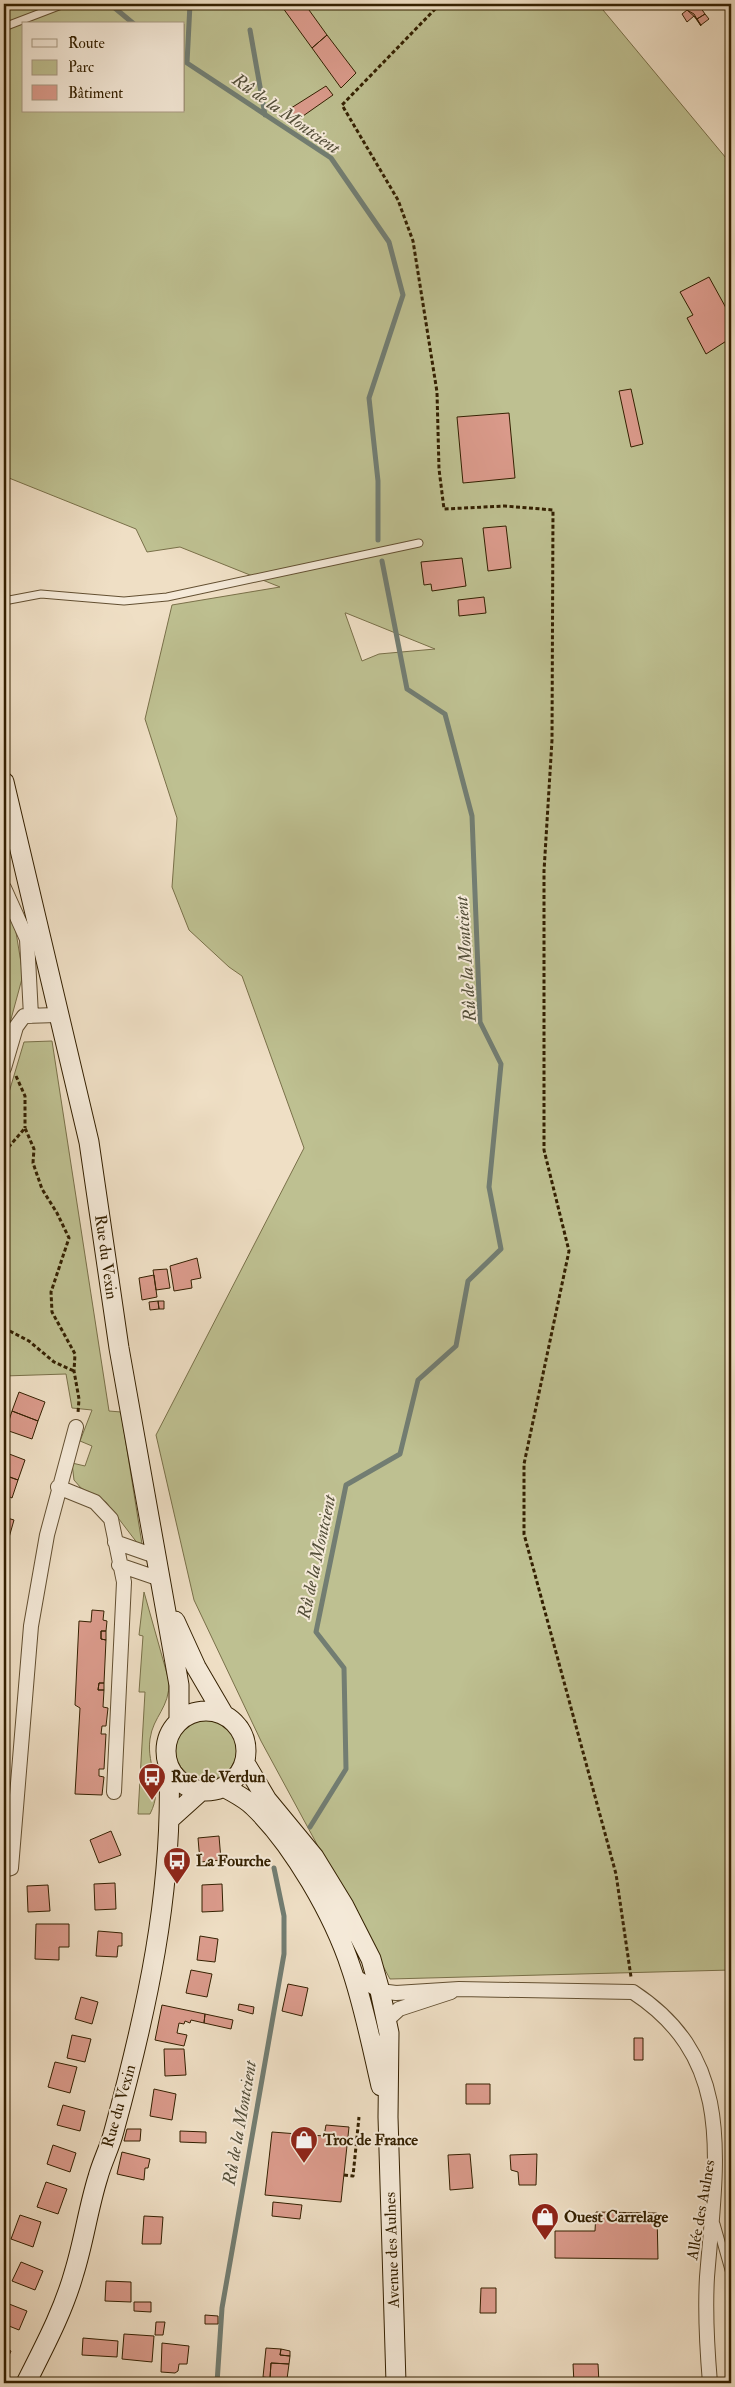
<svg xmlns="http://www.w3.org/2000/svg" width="735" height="2387" viewBox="0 0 735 2387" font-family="'IM FELL Double Pica',serif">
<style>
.green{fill:#bec091;stroke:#797049;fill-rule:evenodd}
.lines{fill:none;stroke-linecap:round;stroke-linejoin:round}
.stream{stroke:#727d72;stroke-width:5}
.building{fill:#db9b8c;stroke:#342001}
.lane-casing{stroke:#635032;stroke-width:9}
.street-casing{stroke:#635032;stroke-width:16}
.secondary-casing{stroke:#342001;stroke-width:21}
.path{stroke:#342001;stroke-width:3;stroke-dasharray:4 2.5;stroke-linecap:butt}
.lane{stroke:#f5ead9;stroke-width:7}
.street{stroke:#f5ead9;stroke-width:14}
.secondary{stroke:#f5ead9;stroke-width:19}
.labels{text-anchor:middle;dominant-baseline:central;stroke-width:4;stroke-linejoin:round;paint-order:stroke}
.street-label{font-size:16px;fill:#342001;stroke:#f5ead9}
.poi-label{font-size:16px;font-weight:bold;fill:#342001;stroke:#f5ead9;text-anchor:start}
.water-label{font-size:18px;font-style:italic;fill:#534e39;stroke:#f5ead9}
</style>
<rect width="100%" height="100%" fill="#efdfc5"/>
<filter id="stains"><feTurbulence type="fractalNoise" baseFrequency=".004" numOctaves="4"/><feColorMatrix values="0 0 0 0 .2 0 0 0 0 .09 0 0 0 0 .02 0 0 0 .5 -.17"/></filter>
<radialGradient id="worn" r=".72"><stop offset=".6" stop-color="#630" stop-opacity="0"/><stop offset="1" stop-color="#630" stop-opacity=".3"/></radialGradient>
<path class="green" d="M4 4H598L731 164V1970L390 1979 261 1741 194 1600 156 1435 304 1148 242 976 229 967 189 930 172 887 177 818 145 719 172 605 280 587 180 547 147 552 136 529 4 476ZM24 24H184V111H24ZM345 613H346L435 649 379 654 362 661Z
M4 859 23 975 4 1045Z
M52 1041 109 1411 121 1412 142 1544H138L106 1502 81 1488 74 1480 72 1463 85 1466 92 1446 80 1441 92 1410 72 1408 66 1374 4 1376V1109L24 1042Z
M144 1592 169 1681C170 1708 153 1716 150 1739 146 1767 165 1785 150 1814H138L145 1692H139L143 1636 139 1635Z
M175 1749a31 31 0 1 1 62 0a31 31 0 1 1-62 0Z"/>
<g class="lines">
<path class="stream" d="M110 4 134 24
M190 4 187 63 331 158 389 242 403 295 369 398 378 481V540
M250 30 265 115
M310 1827 346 1769 344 1668 316 1632 346 1485 400 1454 418 1380 456 1346 468 1281 501 1249 489 1187 501 1064 480 1022 472 816 445 714 407 689 382 561
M217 2383 222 2308 284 1954V1916L274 1868"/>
</g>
<path class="building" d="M280 4H314L309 10 327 35 312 48Z
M695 4H698L705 14 697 19 687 10Z
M687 10 694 14 701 26 694 16 687 22 682 14Z
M705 14 709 19 701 25 697 19Z
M327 35 356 73 341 88 312 48Z
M326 86 333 95 293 123 288 110Z
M709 277 731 317V338L706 354 687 318 693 315 680 292Z
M631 389 643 444 631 447 619 391Z
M509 413 515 478 463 483 457 417Z
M506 526 511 568 488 571 483 528Z
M462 558 466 586 432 591 431 584 424 585 421 562Z
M484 597 486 613 459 616 458 600Z
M197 1258 201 1278 191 1280 192 1288 174 1291 170 1266Z
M167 1269 170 1288 156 1290 153 1270Z
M154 1275 157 1297 142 1300 139 1278Z
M158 1301H164V1309H159Z
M158 1301 159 1309 150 1310 149 1302Z
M19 1392 45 1402 38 1421 12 1411Z
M12 1411 38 1421 32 1439 6 1430Z
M4 1452 25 1460 18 1480 4 1475Z
M4 1475 18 1480 12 1498 4 1494Z
M4 1517 14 1520 8 1541 4 1539Z
M92 1610 104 1611 103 1620 107 1621 106 1631H101V1639L106 1640 104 1683H99L98 1690H104L103 1707 108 1708 106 1726H102L101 1734H106L104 1769H99V1776L104 1777 102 1795 75 1794 80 1708 75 1705 79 1621 91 1622Z
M101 1631H106V1640L101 1639Z
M99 1683H104V1690H98Z
M111 1831 121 1855 99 1863 90 1840Z
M219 1836 221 1860 200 1862 198 1838Z
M115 1883 116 1909 95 1910 94 1884Z
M222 1884 223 1911 202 1912V1885Z
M48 1885 50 1911 28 1912 27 1886Z
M36 1924H69V1947H59V1960L35 1959Z
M98 1931 122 1933V1946H118L117 1957 96 1956Z
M200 1936 218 1939 215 1962 197 1960Z
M191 1970 212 1974 207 1997 186 1993Z
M288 1984 308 1988 302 2016 282 2011Z
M81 1997 98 2002 92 2024 75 2019Z
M239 2004 254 2007 253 2014 238 2010Z
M162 2005 205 2014 204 2023 191 2020 190 2023 185 2021 184 2024 179 2023 177 2033 187 2035 184 2046 155 2040Z
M205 2014 233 2020 231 2029 204 2023Z
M72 2035 91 2039 85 2062 67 2058Z
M634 2038H643V2060H634Z
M164 2049H184L186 2075 165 2076Z
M55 2062 77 2067 70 2093 48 2087Z
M466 2084H490V2104H466Z
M154 2089 176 2094 172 2120 150 2116Z
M63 2105 85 2111 80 2131 57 2125Z
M326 2125 349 2127 341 2202 265 2195 272 2132 324 2136Z
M127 2129H141L140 2141H124Z
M180 2131 206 2132V2143L180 2142Z
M53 2145 76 2153 70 2172 47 2164Z
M122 2152 150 2159 148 2168H145L144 2180 117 2174Z
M470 2154 473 2188 450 2190 448 2155Z
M537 2154 536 2185H519L518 2172 511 2170 510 2155Z
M46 2182 67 2189 58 2214 37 2207Z
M273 2202 302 2205 300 2219 272 2216Z
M596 2212 657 2213 658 2259 555 2258V2231H595Z
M20 2215 41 2222 33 2247 11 2239Z
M144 2216 163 2217 161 2244H142Z
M21 2262 43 2271 35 2290 12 2281Z
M106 2281 131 2282V2302L105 2301Z
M481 2288H496V2313H480Z
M4 2302 27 2311 19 2330 4 2324Z
M134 2302H151V2312L134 2311Z
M205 2315 218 2316V2324H205Z
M156 2322H165L163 2335H155Z
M124 2334 154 2336 152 2362 122 2359Z
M83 2338 118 2341 117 2357 82 2355Z
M162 2343 189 2346 187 2364H179L178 2371 175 2373 161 2372Z
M4 2348 11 2351 4 2367Z
M266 2348 281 2349 280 2355 290 2356 289 2364 271 2363 270 2378 263 2377Z
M281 2349 290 2351V2356L280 2355Z
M271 2363 289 2364 287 2379 270 2378Z
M573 2364H598L599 2383H574Z"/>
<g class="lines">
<defs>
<path id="lane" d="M4 27 64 4
M4 601 41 594 124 601 167 597 419 543
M716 2224 731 2277"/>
<path id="street" d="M4 888 27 939 31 1016
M4 1068 16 1027 24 1016 57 1015
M58 1487 95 1502 111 1519 124 1582 114 1792
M115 1542 155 1556
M119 1565 160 1579
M4 1870 11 1868 31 1626 47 1535 76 1427
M354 1976 380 1991 396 1993 459 1989 633 1992C735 2059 717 2155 707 2277 705 2312 707 2348 710 2383
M387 2020 399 2009 451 1992"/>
<path id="secondary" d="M4 782 89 1142 119 1348 179 1685V1721
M175 1621 196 1667 224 1715
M166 1751a40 40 0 1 1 80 0a40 40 0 1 1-80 0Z
M245 1763 267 1800 314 1857 344 1906 371 1959 380 1991 389 2033 388 2117 396 2383
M224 1787C234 1793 245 1798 253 1806 293 1844 334 1916 351 1968 364 2006 372 2047 381 2086
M171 1818 201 1791
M26 2383C44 2347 63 2312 74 2273 84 2241 88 2209 98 2177 102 2162 110 2147 114 2131 147 2010 173 1893 169 1767"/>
</defs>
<use href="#lane" class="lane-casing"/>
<use href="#street" class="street-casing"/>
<use href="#secondary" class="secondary-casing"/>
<path class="path" d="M440 4 342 105 398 200 413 241 437 392 439 469 444 509 505 506 553 510 552 740 544 871V1150L569 1251 524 1464V1534L616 1874 631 1977
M16 1076 25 1096V1128
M4 1166 7 1149 25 1128 34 1149 33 1163 42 1189 57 1213 69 1238 51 1292 52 1312 75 1354 74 1371 79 1399 78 1413
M4 1328 29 1341 54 1362 74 1371
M344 2175 353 2176 359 2117"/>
<use href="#lane" class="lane"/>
<use href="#street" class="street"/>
<use href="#secondary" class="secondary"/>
</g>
<defs>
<symbol id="bus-pin" viewBox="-11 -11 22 30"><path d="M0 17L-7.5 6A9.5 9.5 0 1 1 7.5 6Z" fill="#8f2418" stroke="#f5ead9"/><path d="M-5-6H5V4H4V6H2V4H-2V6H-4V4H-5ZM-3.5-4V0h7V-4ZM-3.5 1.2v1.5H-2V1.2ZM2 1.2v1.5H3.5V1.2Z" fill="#fff"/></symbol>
<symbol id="shop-pin" viewBox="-11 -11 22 30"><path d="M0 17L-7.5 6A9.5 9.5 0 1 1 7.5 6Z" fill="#8f2418" stroke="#f5ead9"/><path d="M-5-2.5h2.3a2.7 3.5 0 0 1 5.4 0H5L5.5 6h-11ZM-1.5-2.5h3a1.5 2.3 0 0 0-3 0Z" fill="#fff"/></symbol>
</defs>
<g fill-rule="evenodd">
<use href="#bus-pin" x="136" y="1761" width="32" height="43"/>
<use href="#bus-pin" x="161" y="1845" width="32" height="43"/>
<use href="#shop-pin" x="288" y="2124" width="32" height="43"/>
<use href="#shop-pin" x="529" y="2201" width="32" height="43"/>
</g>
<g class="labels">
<g class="street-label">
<text transform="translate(106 1257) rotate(82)">Rue du Vexin</text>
<text transform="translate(119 2106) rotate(-74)">Rue du Vexin</text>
<text transform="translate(701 2210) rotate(-80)">Allée des Aulnes</text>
<text transform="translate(392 2250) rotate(-92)">Avenue des Aulnes</text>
</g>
<g class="poi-label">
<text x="171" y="1777">Rue de Verdun</text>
<text x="196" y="1861">La Fourche</text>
<text x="323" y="2140">Troc de France</text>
<text x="564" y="2217">Ouest Carrelage</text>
</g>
<g class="water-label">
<text transform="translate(286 114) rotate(35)">Rû de la Montcient</text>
<text transform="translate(466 959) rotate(-94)">Rû de la Montcient</text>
<text transform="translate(317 1557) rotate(-78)">Rû de la Montcient</text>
<text transform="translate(240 2123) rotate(-80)">Rû de la Montcient</text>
</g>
</g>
<rect width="735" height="2387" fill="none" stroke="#efdfc5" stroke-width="20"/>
<rect x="5" y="5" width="725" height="2377" fill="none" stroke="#342001" stroke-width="2.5"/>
<rect x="10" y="10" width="715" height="2367" fill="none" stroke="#342001"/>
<rect x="22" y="22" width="162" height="90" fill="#f5ead9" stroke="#a89983"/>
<rect x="32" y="39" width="25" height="8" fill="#f5ead9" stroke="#a89983"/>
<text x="68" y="48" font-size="15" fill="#342001">Route</text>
<rect x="32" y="60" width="25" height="15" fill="#bec091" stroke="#a89983"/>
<text x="68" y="72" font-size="15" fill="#342001">Parc</text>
<rect x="32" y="85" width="25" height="15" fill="#db9b8c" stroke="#a89983"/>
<text x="68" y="98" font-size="15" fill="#342001">Bâtiment</text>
<rect width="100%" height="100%" filter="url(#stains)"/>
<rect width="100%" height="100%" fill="url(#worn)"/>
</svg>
